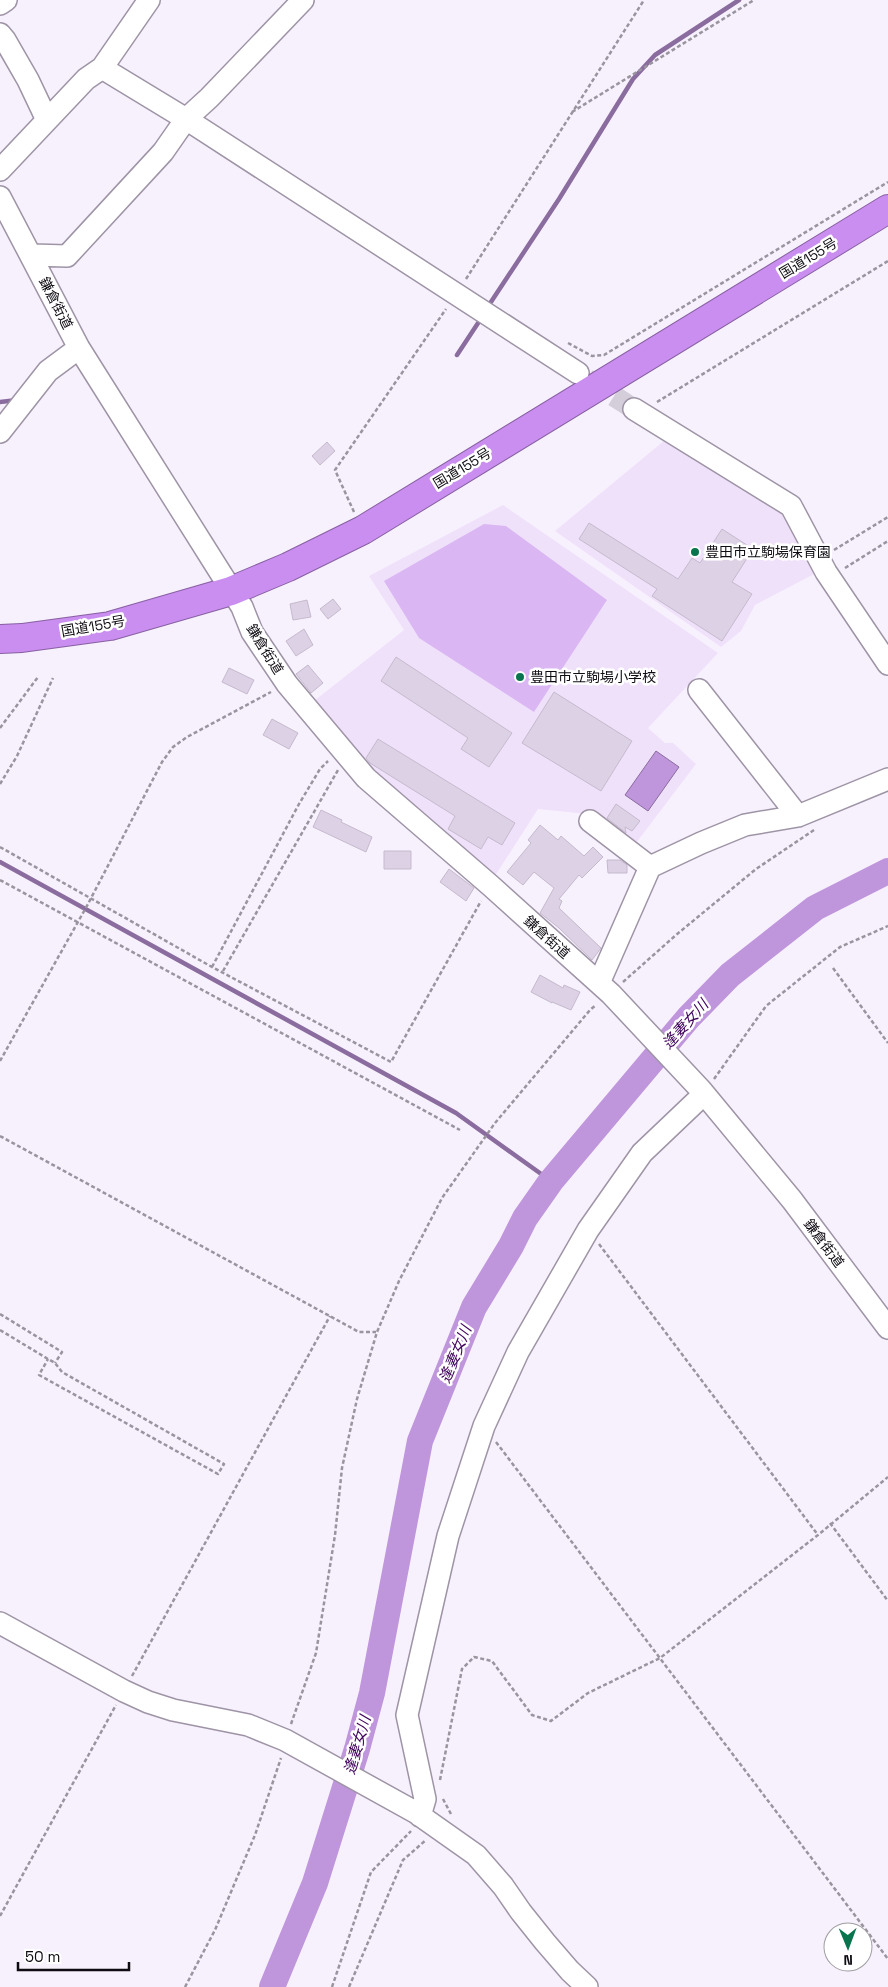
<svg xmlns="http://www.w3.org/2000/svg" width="888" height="1987" viewBox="0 0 888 1987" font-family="'Space Grotesk','Noto Sans JP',sans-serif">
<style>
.built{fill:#f0e1fb}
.green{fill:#dab7f3}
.water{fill:#bf95dc;stroke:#8a6c9f}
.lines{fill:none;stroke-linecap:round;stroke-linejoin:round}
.stream{stroke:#8a6c9f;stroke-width:4.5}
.river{stroke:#bf95dc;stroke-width:26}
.building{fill:#ddd2e5;stroke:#c5bacd}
.minor-tunnel{stroke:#d4ceda;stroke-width:21;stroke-dasharray:21 11;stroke-linecap:butt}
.minor-casing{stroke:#9e94a6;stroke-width:24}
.highway-casing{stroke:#8860a2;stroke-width:30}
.path{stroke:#99949e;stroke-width:2.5;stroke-dasharray:4 2.5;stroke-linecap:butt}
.minor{stroke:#fff;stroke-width:21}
.highway{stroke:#c98eef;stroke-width:28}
.poi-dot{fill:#09744d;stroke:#fff;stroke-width:2}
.labels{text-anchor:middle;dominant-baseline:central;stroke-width:5;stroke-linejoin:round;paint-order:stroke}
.street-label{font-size:14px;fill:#0f0b12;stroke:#fff}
.poi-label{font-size:14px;fill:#0f0b12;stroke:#fff;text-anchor:start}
.water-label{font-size:15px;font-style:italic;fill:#3f025a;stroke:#fff}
</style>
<rect width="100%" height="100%" fill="#f7f1fd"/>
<path class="built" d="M665 440 782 510 818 572 755 605 741 631 721 647 555 531Z
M503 505 718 653 648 728 665 743H673L696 764 633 847 588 814 538 809 493 879 394 796 314 701 404 630 369 576Z"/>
<path class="green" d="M484 524 506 526 607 600 534 712 419 638 384 581Z"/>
<path class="water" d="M656 751 679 767 648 811 625 795Z"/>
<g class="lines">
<path class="stream" d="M487 308 559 199 633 79 655 55 739 0
M457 355 482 317
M0 402 17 400
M0 862 456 1113 551 1181"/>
<path class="river" d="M272 1987 315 1883 357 1749 372 1693 420 1441 474 1307 511 1246 525 1218 551 1181 689 1017 730 975 815 908 888 871"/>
</g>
<path class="building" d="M327 442 335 451 320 465 312 456Z
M589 523 678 579 692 558 700 563 722 529 753 549 732 582 752 594 722 641 652 596 657 589 579 539Z
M333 599 341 609 328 619 320 609Z
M307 600 311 617 293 620 290 604Z
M304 629 313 645 296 656 286 641Z
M396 657 512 733 489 767 461 749 468 738 381 681Z
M308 665 323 683 311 693 296 674Z
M229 668 254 680 247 694 222 682Z
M554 692 632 741 601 791 522 743Z
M272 719 298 733 289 749 263 735Z
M378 739 515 823 502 845 488 837 481 849 448 829 455 816 370 763 366 758Z
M616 804 640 821 632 831 625 827 626 833 607 818Z
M321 810 342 820 341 822 372 837 366 852 313 827Z
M540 825 558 840 561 836 584 856 593 847 603 857 582 878 579 875 559 899 562 901 559 908 601 948 592 960 559 928 540 913 554 888 534 872 523 885 507 872 531 843 528 840Z
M384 851H411V869H384Z
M607 860H620L627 865V873H608Z
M449 869 474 888 466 901 440 882Z
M540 975 563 988 564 985 580 992 571 1010 552 1002V1003L531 992Z"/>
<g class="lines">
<path class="minor-tunnel" d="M587 379 634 409"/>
<defs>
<path id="minor" d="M0 4 6 0
M0 34 5 40 28 80 47 120
M102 68 186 119 578 373
M0 170 86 79 102 68 149 0
M0 197 79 348 242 607 252 632 287 684 366 778 491 886 611 994 701 1090 792 1200 888 1328
M32 255 67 256 163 152 186 119 209 98 303 0
M634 409 791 506 826 572 888 664
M0 432 48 371 79 348
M699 690 798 816
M590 821 650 867
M599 983 650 867 701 843 745 825 798 816 888 779
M0 1623 124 1691 148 1702 173 1710 248 1725 285 1740 415 1812 476 1855 503 1886 521 1912 545 1942 570 1971 587 1987
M420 1816 425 1799 407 1715 448 1536 484 1426 518 1352 588 1230 642 1153 704 1094"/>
<path id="highway" d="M0 639 22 638 110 626 231 591 288 567 363 530 888 209"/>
</defs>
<use href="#minor" class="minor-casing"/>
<use href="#highway" class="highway-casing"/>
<path class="path" d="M572 112 754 0
M466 279 644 0
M568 343 592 356 604 355 888 182
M657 402 888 261
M354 512 335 470 446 309
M834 550 888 517
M845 568 888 541
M0 728 38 677
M0 784 17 756 53 678
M0 847 212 967 391 1062 481 901
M0 880 460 1130
M212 967 299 804 320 769 328 761
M833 968 888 1043
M223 971 338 770
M623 982 676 935 756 869 814 830
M0 1061 88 904 162 762 173 747 187 737 271 692
M714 1079 766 1006 840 947 888 926
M0 1136 359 1332H376
M599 1244 818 1535
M0 1314 62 1352 55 1363
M0 1330 48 1359 55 1363 62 1372 224 1464 218 1474 39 1375 48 1359
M496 1442 888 1959
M830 1523 888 1601
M132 1676 330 1316
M291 1724 316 1653 335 1535 342 1468 357 1399 377 1332 399 1281 442 1198 495 1123 590 1010 596 1005
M440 1780 462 1669 474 1657 492 1661 532 1715 551 1721 588 1693 660 1658 818 1535 888 1477
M443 1799 452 1816
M0 1916 116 1705
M185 1987 215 1930 255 1835 281 1758
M332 1987 371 1872 411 1831
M349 1987 403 1860 426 1840"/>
<use href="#minor" class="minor"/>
<use href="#highway" class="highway"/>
</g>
<g class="poi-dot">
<circle cx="695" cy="552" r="5"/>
<circle cx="520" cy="677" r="5"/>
</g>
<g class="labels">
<g class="street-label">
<text transform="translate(808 258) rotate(-31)">国道155号</text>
<text transform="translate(56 303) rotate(63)">鎌倉街道</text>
<text transform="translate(462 468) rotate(-31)">国道155号</text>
<text transform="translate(93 626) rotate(-10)">国道155号</text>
<text transform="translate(265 649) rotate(58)">鎌倉街道</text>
<text transform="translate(547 937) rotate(42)">鎌倉街道</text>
<text transform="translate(824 1243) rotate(53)">鎌倉街道</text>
</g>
<g class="poi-label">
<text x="705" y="552">豊田市立駒場保育園</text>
<text x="530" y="677">豊田市立駒場小学校</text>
</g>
<g class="water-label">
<text transform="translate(685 1024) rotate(-48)">逢妻女川</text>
<text transform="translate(455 1354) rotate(-68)">逢妻女川</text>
<text transform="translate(357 1745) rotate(-74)">逢妻女川</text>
</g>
</g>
<g transform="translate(848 1947) rotate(179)"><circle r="24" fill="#ffffff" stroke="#9f9da0"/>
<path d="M0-4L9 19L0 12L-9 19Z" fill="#09744d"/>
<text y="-8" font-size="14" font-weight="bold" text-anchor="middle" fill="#0f0b12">N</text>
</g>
<path d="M18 1962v8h111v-8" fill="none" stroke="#0f0b12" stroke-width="2.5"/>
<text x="25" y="1962" font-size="15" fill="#0f0b12" stroke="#ffffff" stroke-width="4" paint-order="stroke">50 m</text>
</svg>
